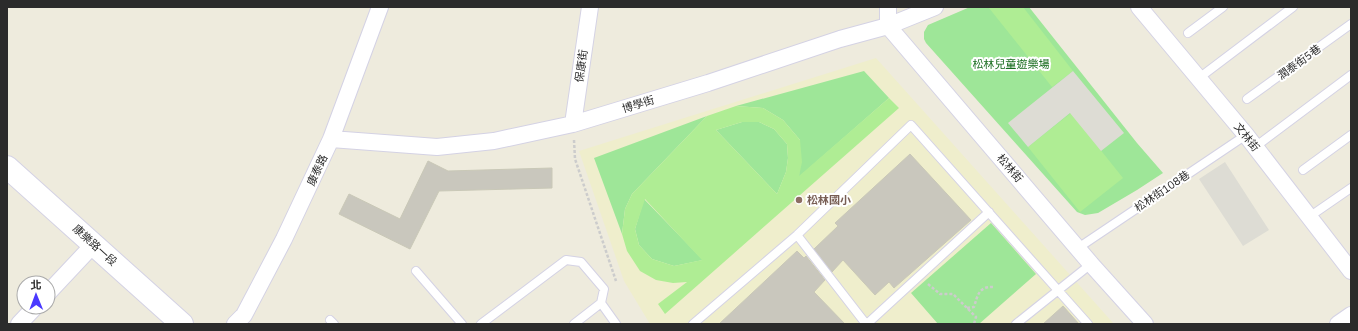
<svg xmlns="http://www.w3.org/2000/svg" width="1358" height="331" viewBox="0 0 1358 331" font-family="'IBM Plex Sans','Noto Sans TC',sans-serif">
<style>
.education{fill:#efeecc}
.green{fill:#9ee698}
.pitch{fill:#afed94;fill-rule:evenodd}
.plaza{fill:#dddcd4}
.building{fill:#c9c7bd;stroke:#c9c8b7}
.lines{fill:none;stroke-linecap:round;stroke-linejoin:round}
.lane-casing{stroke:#d4d2e4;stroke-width:10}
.street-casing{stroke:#d4d2e4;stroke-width:18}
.secondary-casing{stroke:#d4d2e4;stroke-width:24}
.path{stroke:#ccc;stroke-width:2.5;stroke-dasharray:3 2;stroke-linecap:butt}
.lane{stroke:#fff;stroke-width:8}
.street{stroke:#fff;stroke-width:16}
.secondary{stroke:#fff;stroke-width:22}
.education-dot{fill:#8d6e63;stroke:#fff;stroke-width:1.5}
.labels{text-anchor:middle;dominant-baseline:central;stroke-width:4;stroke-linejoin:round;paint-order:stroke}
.street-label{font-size:11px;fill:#2b2b2b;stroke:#fff}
.park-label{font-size:11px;fill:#186c1e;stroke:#fff}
.education-label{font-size:11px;font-weight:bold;fill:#785e54;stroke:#fff;text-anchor:start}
</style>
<rect width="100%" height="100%" fill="#eeebdd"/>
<path class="education" d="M876 58 1114 324H650L624 281 579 151Z"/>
<path class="green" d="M970 7H1029L1137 143 1163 173 1137 190 1098 213 1085 215 1077 212 926 43 924 39V32L928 25Z
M864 71 889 98 799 177 800 140 783 120 763 108 736 106Z
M707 116 632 194 625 209 622 234 594 158Z
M742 122H759L774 129 787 144 788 158 786 172 777 194 716 130Z
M644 199 703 260 674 266 652 259 639 245 635 229Z
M991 223 1036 274 979 324H938L911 293Z"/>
<path class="pitch" d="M991 7H1023L1073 71 1052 87 989 8Z
M889 98 899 108 665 314 658 304 687 282 673 283 656 280 640 271 627 251 622 234 625 209 632 194 707 116 736 106 763 108 783 120 800 140 802 162 799 176ZM742 122H759L774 129 787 144 788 158 786 172 777 194 716 130ZM645 199 702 260 674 266 652 259 639 245 635 229Z
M1071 113 1123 178 1080 212 1028 147Z"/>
<path class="plaza" d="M1073 71 1124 133 1101 151 1070 113 1028 147 1008 123Z
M1225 162 1269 230 1243 246 1199 179Z"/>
<path class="building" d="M910 154 971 220 894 288 889 282 875 295 843 260 832 272 814 249 838 226 835 223Z
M428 161 448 171 552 168V188L439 191 410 249 339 214 349 194 400 219Z
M797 251 804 258 806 256 825 280 814 292 845 324H719Z
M1063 306 1079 324H1043Z"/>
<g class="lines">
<defs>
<path id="lane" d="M1188 33 1223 7
M1199 78 1293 7
M1247 99 1351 24
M1255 147 1351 75
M1303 170 1351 135
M1309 217 1351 188
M797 235 866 324
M1078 248 1246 135
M416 271 462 324
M601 303 616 324
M330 320 334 324
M481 324 566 260 581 262 604 289 601 303
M574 324 601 303
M693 324 797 235 911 125 1088 324
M867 324 989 212
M1016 324 1091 264"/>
<path id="street" d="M888 7V26L1091 264 1145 324
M1139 7 1246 135 1351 271
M573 124 590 7
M331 139 437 147 494 141 573 124 708 83 840 39 888 26 935 7
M48 293 94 244
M19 324 35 307
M235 324 244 315 284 239 331 139 380 7
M1338 324 1351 315"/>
<path id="secondary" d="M7 167 182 324"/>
</defs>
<use href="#lane" class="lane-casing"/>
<use href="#street" class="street-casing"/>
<use href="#secondary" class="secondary-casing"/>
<path class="path" d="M574 140 575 159 616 281
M928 284 940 294H953L976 317 974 324
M967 308 974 307C978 294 979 286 995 287"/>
<use href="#lane" class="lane"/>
<use href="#street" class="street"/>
<use href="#secondary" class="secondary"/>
</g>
<circle class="education-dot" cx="799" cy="200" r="4"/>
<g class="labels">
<g class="street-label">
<text transform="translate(1299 62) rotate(-36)">潤泰街5巷</text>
<text transform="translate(581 66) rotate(-82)">保康街</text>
<text transform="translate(638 104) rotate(-17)">博學街</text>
<text transform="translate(1247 137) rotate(51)">文林街</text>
<text transform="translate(1010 168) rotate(49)">松林街</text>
<text transform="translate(317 170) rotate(-65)">康泰路</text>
<text transform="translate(1162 191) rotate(-34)">松林街108巷</text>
<text transform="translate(95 245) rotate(42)">康樂路一段</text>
</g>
<g class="park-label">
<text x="1011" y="64">松林兒童遊樂場</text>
</g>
<g class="education-label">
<text x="807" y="200">松林國小</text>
</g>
</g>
<rect width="1358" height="331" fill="none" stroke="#2b2b2b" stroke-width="16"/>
<g transform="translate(36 295) rotate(359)"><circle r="19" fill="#ffffff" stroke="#aaaaaa"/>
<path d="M0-3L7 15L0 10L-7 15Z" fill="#4a39ff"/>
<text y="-6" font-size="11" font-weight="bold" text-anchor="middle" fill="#2b2b2b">北</text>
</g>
</svg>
